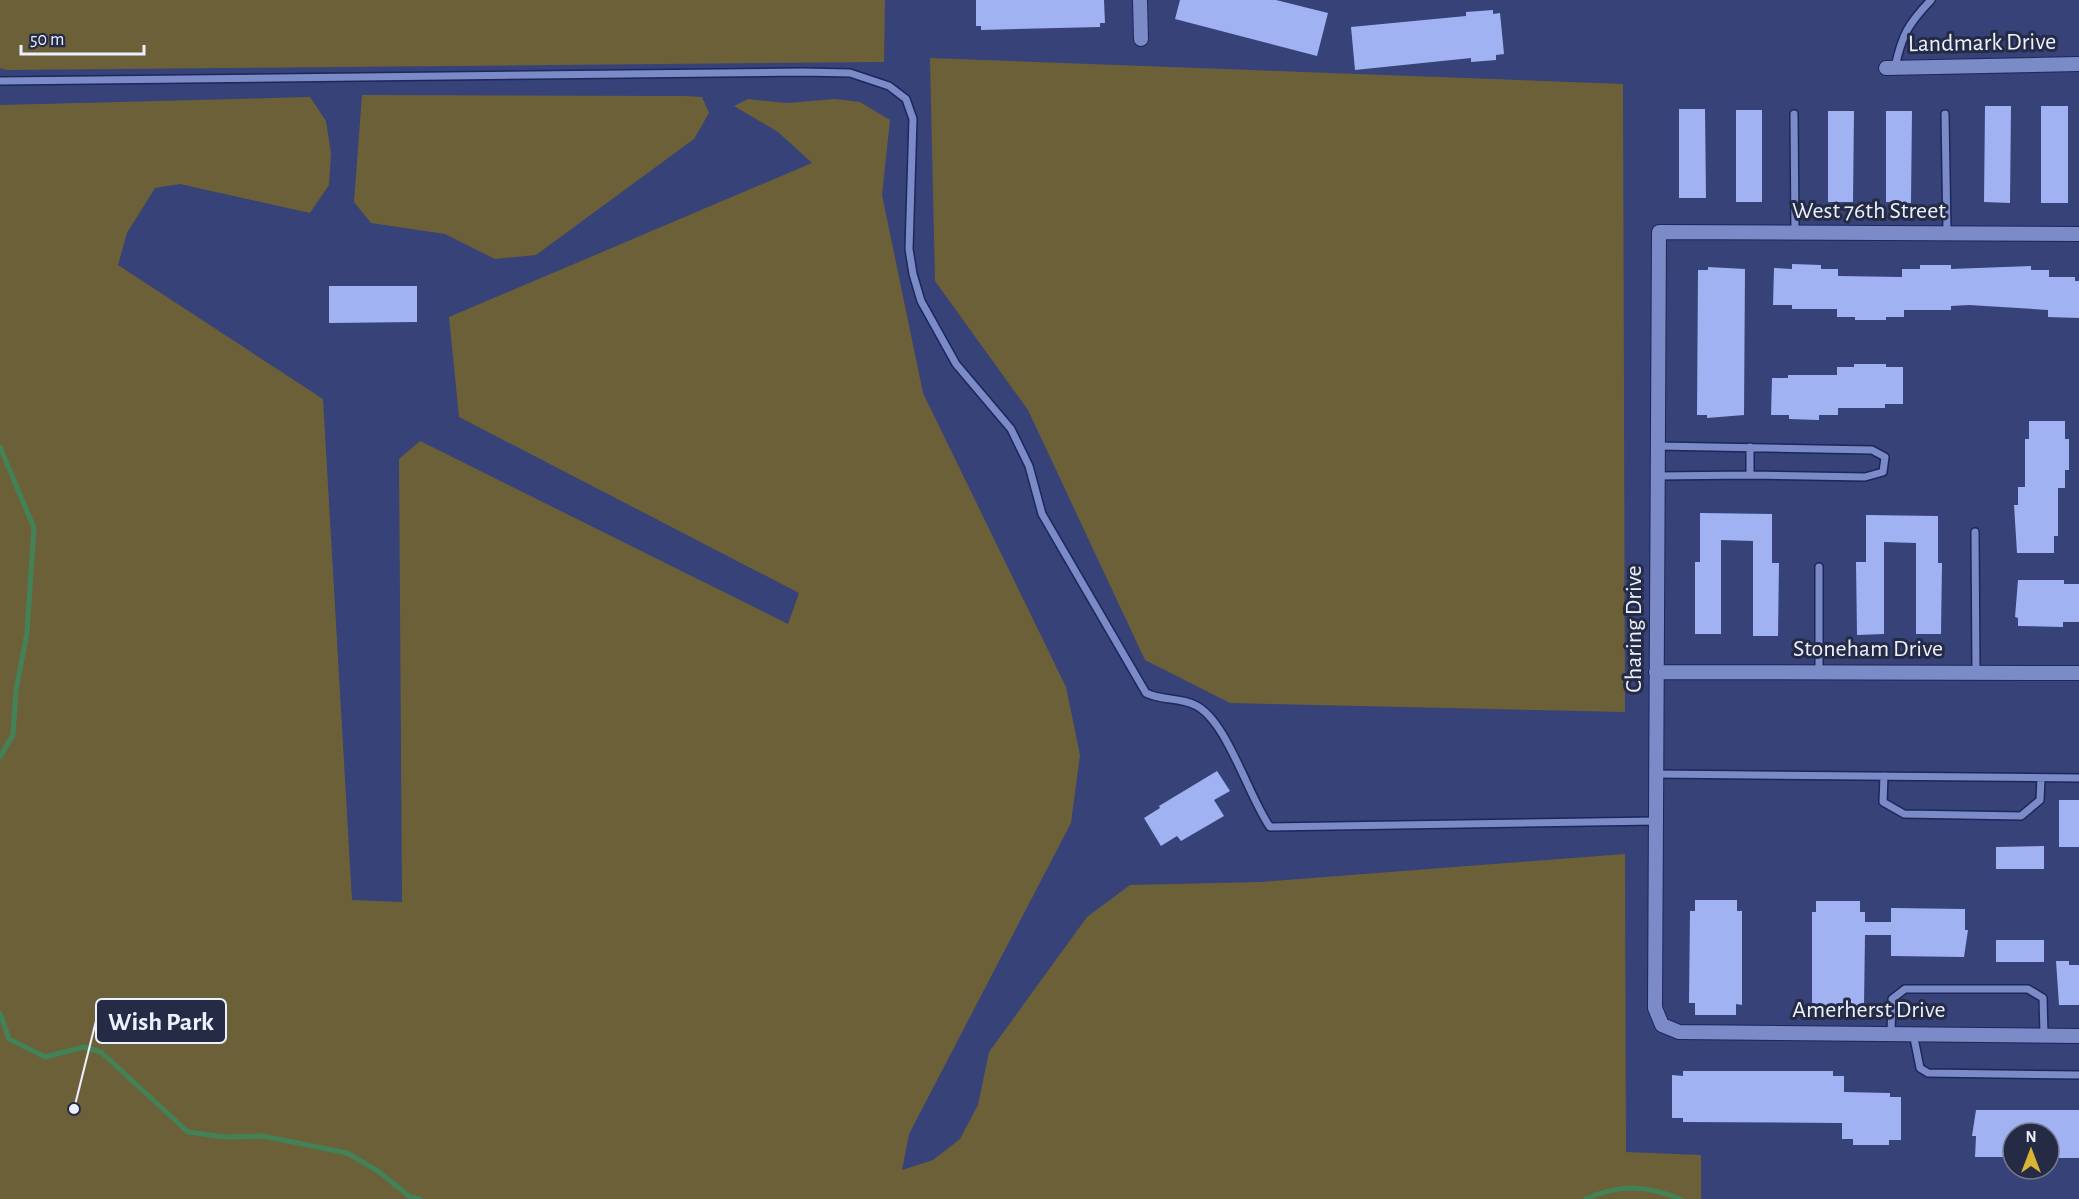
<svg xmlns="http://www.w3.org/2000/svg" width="2079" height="1199" viewBox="0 0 2079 1199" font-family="'Alegreya Sans',sans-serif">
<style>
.green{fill:#6c6039}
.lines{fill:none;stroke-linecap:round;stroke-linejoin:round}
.stream{stroke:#438257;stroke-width:5}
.building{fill:#a1b2f2}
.lane-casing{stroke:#1e265a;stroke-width:10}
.street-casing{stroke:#1e265a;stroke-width:16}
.lane{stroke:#7b8bc7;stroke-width:7}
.street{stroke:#7b8bc7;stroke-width:14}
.labels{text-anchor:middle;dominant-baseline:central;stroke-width:6;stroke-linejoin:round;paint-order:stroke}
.street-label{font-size:24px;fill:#ecf0fd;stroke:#252b44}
.leader{fill:none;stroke:#ecf0fd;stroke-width:2}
.callout-dot{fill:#ecf0fd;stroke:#252b44;stroke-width:2}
.callout{fill:#252b44;stroke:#ecf0fd;stroke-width:2}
.callout-label{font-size:26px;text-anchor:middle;font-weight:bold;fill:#ecf0fd}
</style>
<rect width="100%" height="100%" fill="#364278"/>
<path class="green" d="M0 0H885L884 62 6 70 0 68Z
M930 58 1623 84 1625 712 1230 703 1145 660 1028 410 935 281Z
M362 95 685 96 702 97 709 113 694 139 536 255 495 259 445 234 371 223 354 202Z
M310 97 326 121 331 153 329 185 310 213 180 184 155 188 127 233 118 265 323 399 352 900 402 902 399 459 420 441 788 624 799 593 459 417 449 317 812 163 778 132 734 106 748 99 787 103 835 99 860 102 890 120 882 195 923 393 1066 687 1080 755 1071 823 909 1134 902 1170 933 1160 960 1139 978 1105 989 1052 1087 917 1130 885 1260 882 1625 854 1626 1152 1701 1155V1199H0V105Z"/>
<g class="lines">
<path class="stream" d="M0 447 34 528 27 633 16 690 13 735 0 757
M0 1013 9 1039 45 1057 84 1047 101 1052 188 1132 225 1137 263 1136 347 1153 378 1171 410 1197 420 1199
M1586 1199C1620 1184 1646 1185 1680 1199"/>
</g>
<path class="building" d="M976 0H1104L1105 23H1100V27L981 30V26H976Z
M1180 0H1276L1328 13 1317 56 1175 19Z
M1493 10V14L1500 13 1504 54 1496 55V60L1471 62V58L1355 70 1351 27 1466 16V12Z
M1985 106H2011L2010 203 1984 202Z
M2041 106H2068V203H2041Z
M1679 109H1705L1706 198H1679Z
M1736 110H1762V202H1736Z
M1828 111H1854L1853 202H1828Z
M1886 111H1912L1911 203 1886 202Z
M1792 264 1821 265V269H1838V276L1902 277V269H1920V265H1951V269L2031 266V270H2049V277H2075V281H2079V318L2048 317V310L1969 305 1951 306V310H1904V317H1886V320H1855V317H1837V309H1792V305H1773L1774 268 1792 269Z
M1708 267 1745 269 1744 415 1707 418V415H1697L1698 270H1708Z
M329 286H417V322L329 323Z
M1854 364H1886V367H1903V404H1885V408H1838V415H1819V420L1789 419V415H1771L1772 378H1788V375H1837V367H1854Z
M2029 421H2065V439H2069V470H2065V488H2058V536H2054V553H2017L2014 505H2018V487H2025V439H2029Z
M1700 513 1772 514V563H1779L1778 636H1753V541L1721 540V634H1695V562H1700Z
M1866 515 1938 516V563H1942L1941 634H1916V543L1884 542V634L1857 635 1856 562H1866Z
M2018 580H2064V584H2079V622H2063V627L2018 626V618L2015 617Z
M1217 771 1230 791 1214 800 1224 816 1181 841 1177 836 1161 846 1144 818 1160 808 1159 806Z
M2059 800H2079V847H2059Z
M2044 846V869H1996V847Z
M1695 900H1737V911H1742V1005L1736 1004V1015H1695V1003H1689L1690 911H1695Z
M1816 901H1860V912H1865V922H1891V908L1965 909V930H1968L1964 957 1891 956V935H1865L1864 1005H1859V1016L1816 1015 1817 1005H1812V912H1816Z
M1996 940H2044V962H1996Z
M2056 961H2069V965H2079V1005H2059Z
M1683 1071H1833V1076H1844V1092L1890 1093V1097H1901V1140H1889V1145H1853V1139H1842V1123L1683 1122V1118H1672V1075L1683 1076Z
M1976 1110H2079V1158H2049V1133H2013V1157H1975L1976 1136H1972Z"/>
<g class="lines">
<defs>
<path id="lane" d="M1895 67C1902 35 1908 24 1931 0
M0 81 802 72 850 73 889 86 906 99 913 119 909 249 913 274 921 301 956 364 1011 429 1029 466 1042 514 1146 693C1162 701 1179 697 1195 705 1227 720 1248 796 1270 827L1656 821
M1794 114 1795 233
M1945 114 1947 233
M1657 446 1872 450 1885 457 1883 472 1865 477 1750 475V447
M1657 476 1750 475
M1975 532 1976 673
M1819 567V671
M1656 774 2079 778
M1884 776 1883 802 1904 814 2021 816 2040 800 2041 778
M1891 1033 1892 999 1905 989H2028L2043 998 2044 1034
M1913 1033 1920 1068 1928 1073 2079 1075"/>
<path id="street" d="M1140 0 1141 39
M1886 68 2079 64
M2079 234 1659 232 1655 1008 1662 1025 1679 1032 2079 1036
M1656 672 2079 673"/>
</defs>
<use href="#lane" class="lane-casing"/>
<use href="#street" class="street-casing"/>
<use href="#lane" class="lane"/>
<use href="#street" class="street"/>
</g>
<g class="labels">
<g class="street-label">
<text transform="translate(1982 43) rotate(-1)">Landmark Drive</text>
<text x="1869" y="211">West 76th Street</text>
<text transform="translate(1634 629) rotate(-90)">Charing Drive</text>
<text x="1868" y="649">Stoneham Drive</text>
<text x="1869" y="1010">Amerherst Drive</text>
</g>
</g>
<path class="leader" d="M74 1109L96 1021"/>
<circle class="callout-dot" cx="74" cy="1109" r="6"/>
<rect class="callout" x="96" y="999" width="130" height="44" rx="6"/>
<g class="callout-label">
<text x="161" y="1030">Wish Park</text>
</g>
<g transform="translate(2031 1151)"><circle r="28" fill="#252b44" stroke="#757a8e" stroke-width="1.5"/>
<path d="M0-4.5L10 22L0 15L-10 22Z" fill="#d8b434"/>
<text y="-9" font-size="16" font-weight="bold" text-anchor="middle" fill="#ecf0fd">N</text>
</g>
<path d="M21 45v9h123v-9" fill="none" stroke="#ecf0fd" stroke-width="3"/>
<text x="30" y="45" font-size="18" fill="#ecf0fd" stroke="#252b44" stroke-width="4.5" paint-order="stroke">50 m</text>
</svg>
